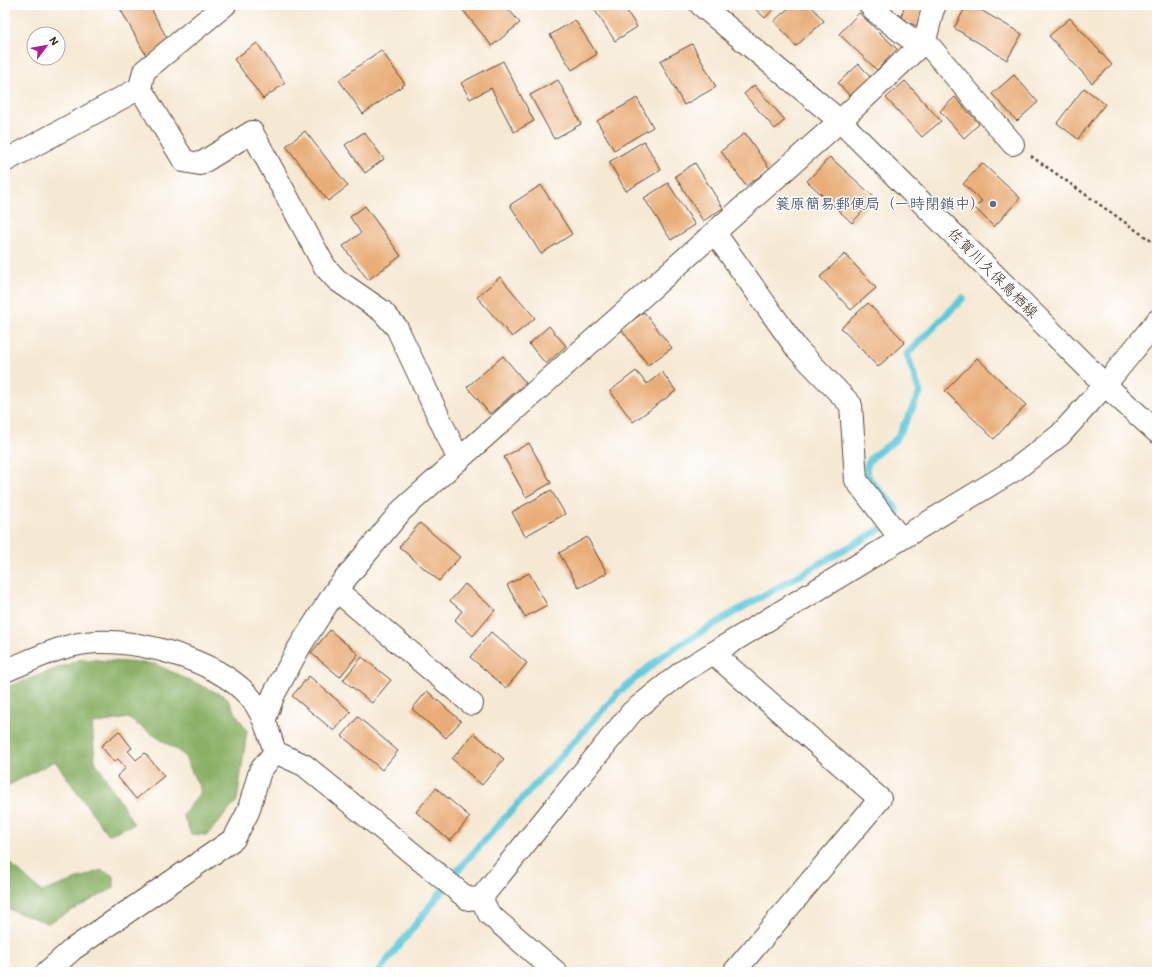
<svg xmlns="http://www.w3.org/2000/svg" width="1162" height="977" viewBox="0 0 1162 977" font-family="Itim,'Klee One',sans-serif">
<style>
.forest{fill:#8ab166;stroke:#626e42}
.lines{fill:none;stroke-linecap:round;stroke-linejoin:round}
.stream{stroke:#5fc9da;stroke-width:7}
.building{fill:#e9ad78}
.minor-casing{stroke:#574739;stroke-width:24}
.major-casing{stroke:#574739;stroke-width:24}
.path{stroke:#574739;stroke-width:2.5;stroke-dasharray:3 3;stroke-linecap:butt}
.minor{stroke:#fff;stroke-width:22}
.major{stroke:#fff;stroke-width:22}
.service-dot{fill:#5c6f8a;stroke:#fff;stroke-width:1.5}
.labels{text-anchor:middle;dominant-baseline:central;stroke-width:3;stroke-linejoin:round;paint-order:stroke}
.service-label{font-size:15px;font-weight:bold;fill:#4e5e75;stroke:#fff;text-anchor:end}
.street-label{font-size:15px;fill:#3b2a1e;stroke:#fff}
</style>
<rect width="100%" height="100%" fill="#fff"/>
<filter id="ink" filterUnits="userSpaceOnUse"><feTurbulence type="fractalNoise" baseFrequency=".025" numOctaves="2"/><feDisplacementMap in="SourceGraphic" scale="8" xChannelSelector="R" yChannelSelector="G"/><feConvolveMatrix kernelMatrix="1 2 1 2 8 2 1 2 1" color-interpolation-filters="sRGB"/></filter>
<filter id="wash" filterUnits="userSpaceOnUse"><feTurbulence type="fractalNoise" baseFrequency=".012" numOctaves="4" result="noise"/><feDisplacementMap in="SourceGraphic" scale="16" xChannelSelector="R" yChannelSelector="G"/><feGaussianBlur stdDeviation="0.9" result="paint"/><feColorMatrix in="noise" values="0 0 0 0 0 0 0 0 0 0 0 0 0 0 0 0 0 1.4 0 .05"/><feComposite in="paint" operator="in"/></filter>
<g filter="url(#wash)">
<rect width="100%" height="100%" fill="#f6e9d4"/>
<path class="forest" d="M82 659 155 664 226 697 247 731 237 801 207 835 191 834 183 815 201 791 184 755 128 718 92 724 95 761 134 824 108 835 55 761 5 787V688Z
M5 859 42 892 101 870 114 876V888L48 923 5 908Z"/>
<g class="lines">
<path class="stream" d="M378 972 464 863 619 692 665 654 738 610 898 519C900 499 862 484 867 466 871 454 885 449 894 441 901 435 914 403 920 393L907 354 963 298"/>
</g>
<g id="blocks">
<path class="building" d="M118 5H149L170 44 147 57Z
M467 5H505L520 23 492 46 462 9Z
M601 5H623L637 27 615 41 594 9Z
M751 5H777L765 18Z
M792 5H810L824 21 796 46 774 21Z
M905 5H925L917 26 900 19Z
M967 5H972L1022 34 1007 60 954 28Z
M859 13 897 49 877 70 839 34Z
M1070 18 1112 65 1092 83 1049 36Z
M575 20 597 54 572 70 550 35Z
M257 43 285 83 263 99 234 59Z
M692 44 716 87 684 105 660 61Z
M381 50 405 84 363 114 339 80Z
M503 61 534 121 514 132 491 88 470 99 461 83Z
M859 64 871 78 851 97 838 83Z
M1014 75 1038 102 1017 121 992 94Z
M558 80 581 124 554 139 530 95Z
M905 81 941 121 922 137 886 98Z
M754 85 785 120 775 129 744 94Z
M1084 88 1105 104 1078 139 1057 123Z
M955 97 979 124 964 138 940 111Z
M637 98 653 127 614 150 597 121Z
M305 131 348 186 328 201 286 146Z
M364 132 384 159 365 173 345 145Z
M745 133 770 169 746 186 721 151Z
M644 141 661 170 626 191 609 162Z
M830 157 875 198 852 223 807 181Z
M695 163 723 208 703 221 675 176Z
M982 163 1020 198 994 227 975 208 982 201 963 184Z
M668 183 695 225 671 240 644 198Z
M541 185 572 234 541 254 510 205Z
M365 206 401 256 368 280 343 246 361 233 350 217Z
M845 254 876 288 851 310 820 277Z
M500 277 535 318 512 337 477 297Z
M868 303 905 342 878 367 841 328Z
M644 312 672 348 648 365 621 329Z
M549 326 566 346 546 364 529 344Z
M503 356 526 383 490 414 467 387Z
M977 358 1026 405 994 439 945 391Z
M636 371 647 384 662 372 676 391 633 422 610 391Z
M529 443 551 483 526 497 504 457Z
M551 490 565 514 525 536 512 512Z
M420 523 460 557 439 581 399 547Z
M587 537 607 573 579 588 559 553Z
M529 573 547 605 525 617 507 585Z
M465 584 495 610 473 636 455 620 462 611 450 601Z
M330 630 358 654 340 677 311 653Z
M491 632 527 663 506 688 470 657Z
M362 657 391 680 372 703 343 680Z
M309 676 351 712 334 731 292 696Z
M427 691 461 721 446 738 412 709Z
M358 717 398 751 382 770 342 736Z
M119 731 132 748 128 751 136 760 145 753 164 776 136 799 117 776 126 768 118 759 114 762 101 746Z
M474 733 504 759 482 785 452 759Z
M436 788 470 817 450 841 416 812Z"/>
</g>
</g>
<g filter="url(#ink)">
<use href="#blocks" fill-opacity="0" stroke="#574739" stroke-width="1"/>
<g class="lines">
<defs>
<path id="minor" d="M870 5 875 11 912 40 925 41 1013 144
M140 88 144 71 225 5
M5 161 140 88 184 161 200 164 252 132 325 267 337 280 382 311 397 328 459 460
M715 233 797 349 851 405 856 480 900 538
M336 590 472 704
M713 653 880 799 734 972
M5 671C34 659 65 643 97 642 146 640 227 663 256 705 265 719 270 736 275 752
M264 721 274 694 300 646 336 590 402 510 840 121 925 41 932 12 935 5
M481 898 489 914 556 972
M47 972 73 949 234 839 248 812 260 771 275 752 304 765 468 899 481 898 632 712 682 672 1016 469 1060 435 1105 385 1157 321"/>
<path id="major" d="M701 5 840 121 1105 385 1157 432"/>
</defs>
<use href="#minor" class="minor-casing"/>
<use href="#major" class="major-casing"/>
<path class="path" d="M1031 156 1157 245"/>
<use href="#minor" class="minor"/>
<use href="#major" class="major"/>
</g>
</g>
<circle class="service-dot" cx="993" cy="204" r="4"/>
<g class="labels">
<g class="service-label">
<text x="985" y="204">簑原簡易郵便局（一時閉鎖中）</text>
</g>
<g class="street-label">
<text transform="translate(993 273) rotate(45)">佐賀川久保鳥栖線</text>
</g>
</g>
<rect width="1162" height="977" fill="none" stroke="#fff" stroke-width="20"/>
<g transform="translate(46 46) rotate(58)"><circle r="19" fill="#ffffff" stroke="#b1aaa5"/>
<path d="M0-3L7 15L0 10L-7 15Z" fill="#b5179e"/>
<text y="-6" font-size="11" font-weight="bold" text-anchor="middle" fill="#3b2a1e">N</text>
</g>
</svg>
